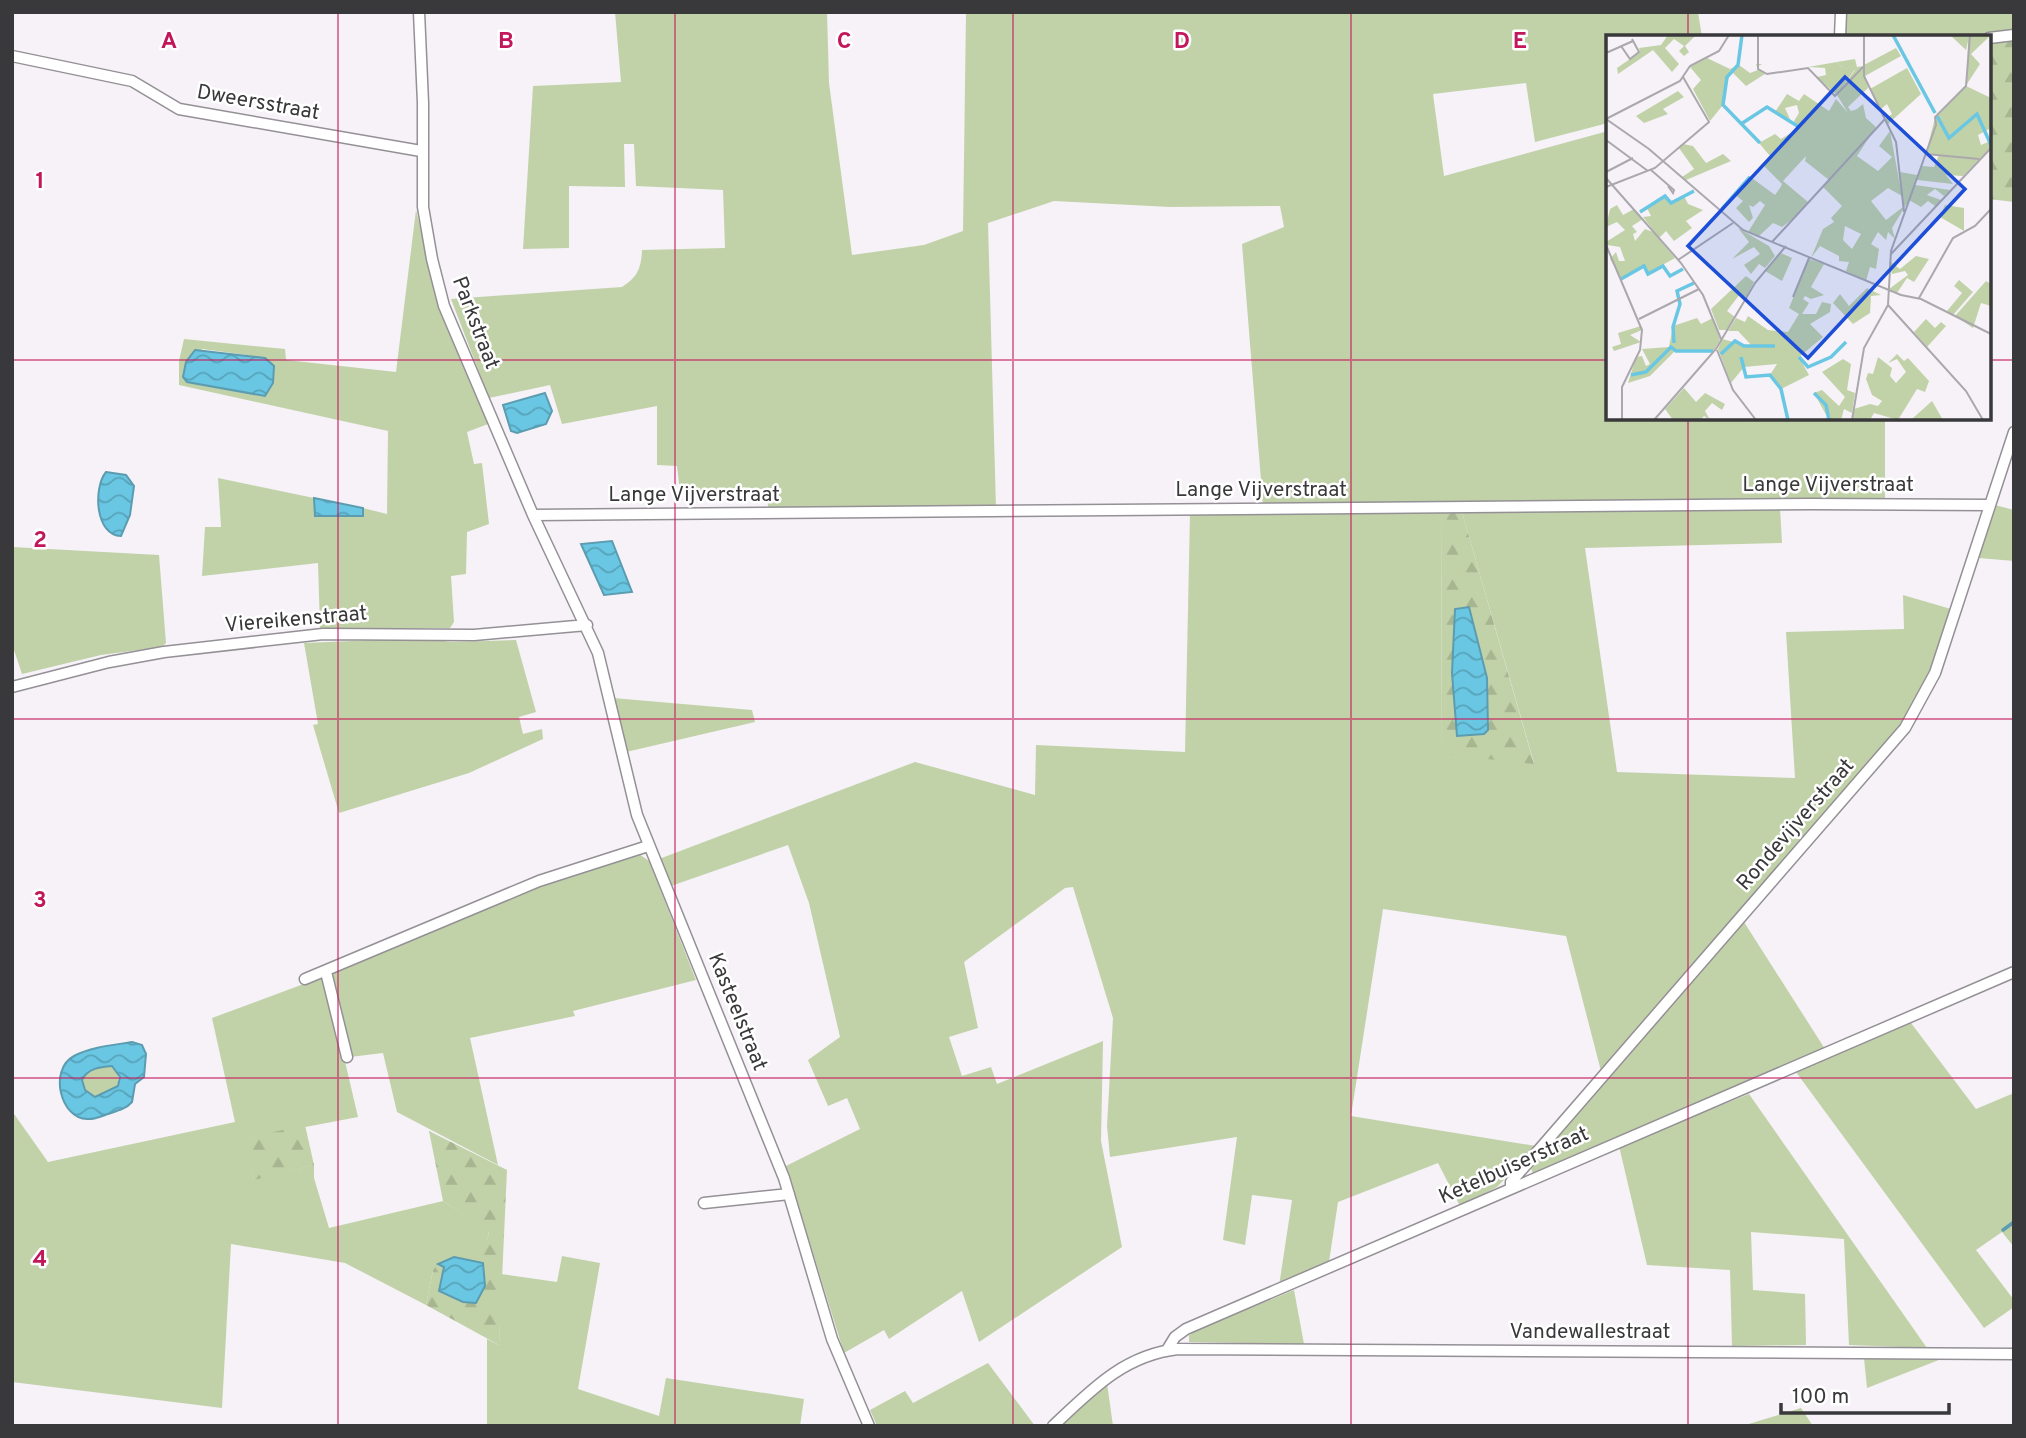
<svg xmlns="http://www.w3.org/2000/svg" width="2026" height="1438" viewBox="0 0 2026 1438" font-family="Overpass,sans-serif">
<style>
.grass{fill:#c1d2a8;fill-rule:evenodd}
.forest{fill:url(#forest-firs)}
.water{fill:url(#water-waves);stroke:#5b9cb0;stroke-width:2;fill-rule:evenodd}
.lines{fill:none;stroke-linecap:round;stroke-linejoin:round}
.stream{stroke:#5b9cb0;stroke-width:3.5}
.minor-casing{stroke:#949096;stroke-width:13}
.minor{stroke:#fff;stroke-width:10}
.grid{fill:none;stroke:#c2185b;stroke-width:2;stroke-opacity:0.55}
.labels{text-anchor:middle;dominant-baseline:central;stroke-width:5;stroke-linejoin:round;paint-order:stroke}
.street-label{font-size:21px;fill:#39383a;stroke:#fff}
.inset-river{fill:none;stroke:#69c7e3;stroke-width:3.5}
.inset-road{fill:none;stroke:#aaa8ac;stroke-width:2}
.view{fill:#1d4ed8;fill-opacity:0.15;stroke:#1d4ed8;stroke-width:3.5}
.inset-edge{fill:none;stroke:#39383a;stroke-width:3.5}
.grid-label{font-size:23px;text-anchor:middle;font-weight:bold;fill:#c2185b;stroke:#fff;stroke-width:5;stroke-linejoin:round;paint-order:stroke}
</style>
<defs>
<pattern id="forest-firs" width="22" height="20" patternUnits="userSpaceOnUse" patternTransform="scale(1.75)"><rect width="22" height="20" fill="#c1d2a8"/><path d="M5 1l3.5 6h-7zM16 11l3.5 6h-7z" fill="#a7b591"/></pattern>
<pattern id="water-waves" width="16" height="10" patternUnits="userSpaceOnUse" patternTransform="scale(1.75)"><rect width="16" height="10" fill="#69c7e3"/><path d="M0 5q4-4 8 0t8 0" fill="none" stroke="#57a3b9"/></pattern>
</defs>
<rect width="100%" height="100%" fill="#f6f2f8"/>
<path class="grass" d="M615 12H827L829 83 852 255 924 245 963 231 966 12H1698L1702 37H1608V123L1535 142 1526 83 1433 94 1444 176 1608 131V418H1885V498L1263 505 1242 244 1284 227 1280 206 1170 207 1054 201 988 223 996 508 768 507 767 489 680 491 677 466 657 465V406L562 424 550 385 489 398 451 299 622 287C638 277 641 268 642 250L725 248 723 190 636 186 634 144H624L625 187 569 186V248L523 249 533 86 621 82Z
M1844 12H2014V30L1973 37H1844Z
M416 210 443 319 488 424 467 432 474 464 482 463 489 524 467 532 466 574 451 576 454 622 450 628H320L318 563 202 576 205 527H221L218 478 314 498 316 516 363 515V508L387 514 388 431 179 385V361L184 339 285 349 286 360 396 372ZM202 349 247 355 274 366 273 373 184 377 186 362Z
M1995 505 2014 510V561L1979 558Z
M1780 508 1782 543 1585 548 1617 772 1795 778 1786 632 1904 629 1903 595 1951 609 1931 672 1913 709 1879 754 1601 1071 1566 936 1383 909 1351 1116 1536 1146 1497 1187 1460 1206 1438 1163 1338 1202 1329 1262 1279 1286 1292 1200 1252 1195 1245 1245 1223 1240 1237 1137 1110 1157 1107 1126 1113 1018 1073 887 1065 888 964 962 978 1028 949 1037 962 1076 991 1067 997 1084 1103 1041 1101 1141 1122 1247 979 1342 962 1291 889 1339 884 1330 844 1353 786 1166 860 1129 847 1098 828 1106 808 1060 840 1037 809 903 788 845 671 886 659 859 915 762 1035 795 1036 745 1185 752 1190 513 1442 511 1441 753 1534 763 1462 512Z
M12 547 159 555 166 643 162 647 101 655 22 674 12 644Z
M424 638 450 642 516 640 536 712 519 717 523 734 542 729 543 739 469 773 339 813 313 725 318 724 304 643Z
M613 698 752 710 755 722 626 752Z
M639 854 649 861 696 980 573 1011 575 1016 470 1038 498 1165 397 1112 383 1053 350 1057 331 977 336 971 533 886Z
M1744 922 1825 1049 1533 1174 1531 1168 1534 1162Z
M325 976 358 1117 247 1138 254 1179 314 1165V1178L329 1228 443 1201 489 1231 483 1263 454 1257 433 1270 426 1305 345 1263 231 1244 222 1408 12 1382V1111L48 1162 235 1122 212 1018Z
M1911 1023 1976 1109 2014 1093V1247L2002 1232 1976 1250 2014 1300V1307L1984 1328 1796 1072Z
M112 1066 118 1071V1086L95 1097 85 1090 82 1080C88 1068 100 1067 112 1066Z
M1749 1094 1927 1348 1849 1345 1844 1239 1751 1232 1753 1290 1805 1294 1806 1345 1732 1346 1730 1270 1647 1265 1619 1146Z
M562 1256 600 1263 578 1389 659 1416 666 1378 804 1399 800 1426H487V1339L499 1345 501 1274 557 1282Z
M1294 1290 1304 1344 1189 1342V1335L1197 1330Z
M1864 1358H1944L1867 1388Z
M988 1363 1035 1426H877L870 1410 905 1391 913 1403Z
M1107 1383 1113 1426H1061Z
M1801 1408 1813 1426H1742Z"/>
<path class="forest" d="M2014 30V202L1989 199V37H1973Z
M1442 511 1462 512 1534 764 1441 754Z
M305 1125 314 1165 254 1180 246 1138Z
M429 1131 507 1170 499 1345 426 1305 433 1270 438 1264 444 1267 439 1290 485 1286 482 1260 489 1232 443 1201Z"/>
<path class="water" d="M195 350 265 358 274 366 273 383 265 396 187 382 183 377 186 362Z
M545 393 552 411 546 424 517 433 511 431 503 405Z
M106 472 126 475 134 486 130 515 121 536C95 535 93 488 106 472Z
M314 498 363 508V516H315Z
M612 541 632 592 604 595 581 544Z
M1469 607 1487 678 1488 730 1484 734 1457 736 1452 673 1455 609Z
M132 1042 142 1045 146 1054 144 1077 135 1084 132 1102C126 1109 117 1111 108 1114 102 1116 94 1120 87 1119 61 1119 48 1070 74 1056 90 1047 114 1045 132 1042ZM112 1066 120 1077 118 1086 95 1097 85 1090 82 1080C88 1068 100 1067 112 1066Z
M454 1257 483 1263 485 1286 476 1303 463 1302 439 1291 444 1267 438 1264Z"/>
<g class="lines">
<path class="stream" d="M2003 1230 2014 1222"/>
<defs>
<path id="minor" d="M419 12 423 103V207L432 259 444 306 533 515 598 653 637 815 784 1178 832 1339 869 1426
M1840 37 1841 12
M1989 38 2014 35
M12 56 132 81 179 109 421 151
M533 515 1810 504 1990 505
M12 687 109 662 164 652 323 634 474 635 587 625
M326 972 347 1057
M305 979 539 881 648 846
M1511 1187V1182L1905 728 1935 673 2014 432
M704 1203 789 1194
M1167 1350 1175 1337 1186 1329 2014 972
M1053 1426C1091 1390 1124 1355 1178 1349L2014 1354"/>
</defs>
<use href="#minor" class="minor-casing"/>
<use href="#minor" class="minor"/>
</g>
<path class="grid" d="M338 12V1426M675 12V1426M1013 12V1426M1351 12V1426M1688 12V37M12 360H1608M1989 360H2014M1688 418V1426M12 719H2014M12 1078H2014"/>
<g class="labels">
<g class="street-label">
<text transform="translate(258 103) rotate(10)">Dweersstraat</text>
<text transform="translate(475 323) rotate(69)">Parkstraat</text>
<text x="1828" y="485">Lange Vijverstraat</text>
<text x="1261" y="490">Lange Vijverstraat</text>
<text x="694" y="495">Lange Vijverstraat</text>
<text transform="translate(296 620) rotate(-5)">Viereikenstraat</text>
<text transform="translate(1796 825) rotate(-49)">Rondevijverstraat</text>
<text transform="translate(737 1012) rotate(68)">Kasteelstraat</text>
<text transform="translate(1514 1166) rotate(-24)">Ketelbuiserstraat</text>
<text x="1590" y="1332">Vandewallestraat</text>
</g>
</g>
<g transform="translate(1606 35)">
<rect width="385" height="385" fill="#f6f2f8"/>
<path d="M62 0H90L79 11 83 17 78 21 73 16 78 11 68 4 59 13 73 29 66 37 47 15 12 39 11 33 34 17 33 13 55 10ZM344 0H385L365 19 374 29 361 49 362 6 360 15ZM290 13 295 21 259 41 258 30ZM101 23 124 34 133 30 144 38 152 35 150 29H156L151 32 159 39 140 51 124 35 117 70 104 86 87 54 95 45 84 32ZM231 27 237 33 249 34 231 60 211 42 220 40 219 33 202 32ZM301 33 315 59 282 89 279 84 286 79 281 69 274 75 264 54ZM360 51 385 63V93L372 100 375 110 382 107 385 112 357 141 340 140 347 149 311 145 316 131 328 132 333 120 320 118 329 83ZM72 56 78 62 57 74 62 79 38 88 30 81ZM181 59 193 66 198 59 223 76 230 64 244 80 257 69 260 83 270 92 251 121 272 136 286 122 273 111 284 96 296 161 282 153 265 166 280 185 297 172 294 137 311 140 309 150 344 155 338 161 329 154 321 160 335 165 329 171 322 166 315 172 303 165 286 193 289 204 282 197 280 205 272 197 265 209 273 214 270 234 264 232 260 246 240 236 243 227 233 226V221L214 211 205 223 217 194 228 187 225 183 236 171 217 152 223 145 199 126 200 121 177 146 202 167 184 186 176 192 167 188 153 201 142 197 159 170 154 166 147 172 143 170 147 183 143 187 130 173 137 166 128 159 143 141 169 160 174 153 176 149 157 130 164 121 153 108 169 99 175 104 193 93 188 86 193 78 191 70 179 73 184 84 169 77ZM239 191 255 199 246 214 237 205ZM77 109 87 111 100 128 117 119 125 126 80 145 76 142 88 134 73 113ZM60 161 66 168 78 161 82 169 97 175 80 186 86 193 68 206 60 196 53 203 37 182 45 181 41 173ZM11 170 17 180 28 174 37 184 26 191 31 197 27 199 29 206 39 194 47 197 69 223 42 238 37 231 15 244 4 224 10 217 13 226H19L14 212 1 210 0 224V207L19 195 11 187 0 192 4 174ZM339 170 358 173V196L334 182ZM132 193 163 211 169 221 159 233 153 229 145 239 138 230 154 219 148 212 126 224 143 207ZM175 218 186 223 176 246 159 236ZM310 221 323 224 308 247 301 243 291 258 283 254 302 240 299 236 286 239 283 226 294 234ZM203 224 218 229 205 252 218 260 205 264 199 261 197 264 203 268 196 279H210L216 267 225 269 224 277 204 289 217 302 193 322 203 340 175 354 164 340 171 329 138 332 125 348 112 314 116 304 147 312 132 296H122L130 283 139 287 142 281 162 295 182 297 193 279 183 273ZM140 241 148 247 140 262 134 259 121 276 129 282 121 295H113L105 274ZM353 245 367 257 347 280 341 276 356 258 348 251ZM380 246 385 249V271L375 268 367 293 349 281ZM261 253 275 260 265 261 264 278 247 289 227 268 234 259 243 271ZM91 283 95 289 107 283 114 305 108 315H70L44 341 22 348 30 322 36 321 40 331 44 329 36 314 63 312 67 291ZM320 284 329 293 335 287 340 291 321 312 308 297ZM35 291 36 295 24 300 35 307 8 316 6 312 15 309 12 298ZM291 319 298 326 302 323 323 346 319 357 311 354 292 385 268 378 264 385H247L248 374 264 369 272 371 276 366 266 360 260 344 262 338 267 339 272 322 286 333 284 341 290 348 300 337 291 324 282 328ZM237 324 245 329 241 355 249 358 246 378 238 374 235 385H223L208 358 216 355 233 371 239 362 216 337ZM78 353 90 367 99 358 119 369 116 375 106 368 99 376 104 385 98 381 94 385H67L59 374ZM326 366 337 385H306L307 383Z" fill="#c1d2a8" fill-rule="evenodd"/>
<path d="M249 24 251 32 257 31 262 53 242 72 245 76 252 74 244 81 231 60 249 35 237 33 231 27Z" fill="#c1d2a8"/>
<path class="inset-river" d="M136 0 132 30 121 42 117 70 154 108M287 0 329 78M331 81 343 103 371 79 385 110M135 89 161 72 193 92M116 174 144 142M34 177 59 161 65 168 88 156M15 244 38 231 42 239 57 231 64 241 77 234M68 308 67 292 74 269 71 256 88 248M115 319 129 306 138 311H169M135 322 140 342 164 340 175 354 182 385M193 322 202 332 225 322 240 307M25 340 40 337 65 312 70 316H107M208 358 220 370 223 385"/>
<path class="inset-road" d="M152 0V34L161 39 202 33 229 61 257 32M258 0V41L290 107 298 177M15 11 24 24 33 17 26 4M0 18 27 6M0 84 43 114 137 195 295 260 315 264 385 299M0 84 74 46 84 31 113 16 123 0M0 105 42 136M320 119 373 124M45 135 68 155 67 158 62 151M0 137 27 123M0 143 75 228 97 260 115 304M0 152 49 133 103 87 77 42M166 207 279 84M0 210 36 295 34 315 16 352V385M285 219 385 113M72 225 127 188M187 262 203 223M313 263 347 203 369 191 385 174M282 270 360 356 377 385M33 284 93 254M111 315 127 355 150 385M48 385 110 314 149 248 180 211M246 385 258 313 282 270 285 216 330 90 329 82 360 51 364 0"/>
<path class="view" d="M239 42 359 154 202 323 82 211Z"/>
<rect width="385" height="385" class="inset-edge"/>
</g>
<g class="grid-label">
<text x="169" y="48">A</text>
<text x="506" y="48">B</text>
<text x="844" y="48">C</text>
<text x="1182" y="48">D</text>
<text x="1520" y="48">E</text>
<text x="40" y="188">1</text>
<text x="40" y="547">2</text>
<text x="40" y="907">3</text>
<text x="40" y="1266">4</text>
</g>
<rect width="2026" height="1438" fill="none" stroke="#39383a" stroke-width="28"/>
<path d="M1781 1403v10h168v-10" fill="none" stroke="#39383a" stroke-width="3.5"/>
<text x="1792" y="1403" font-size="21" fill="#39383a" stroke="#ffffff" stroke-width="5" paint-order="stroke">100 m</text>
</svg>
